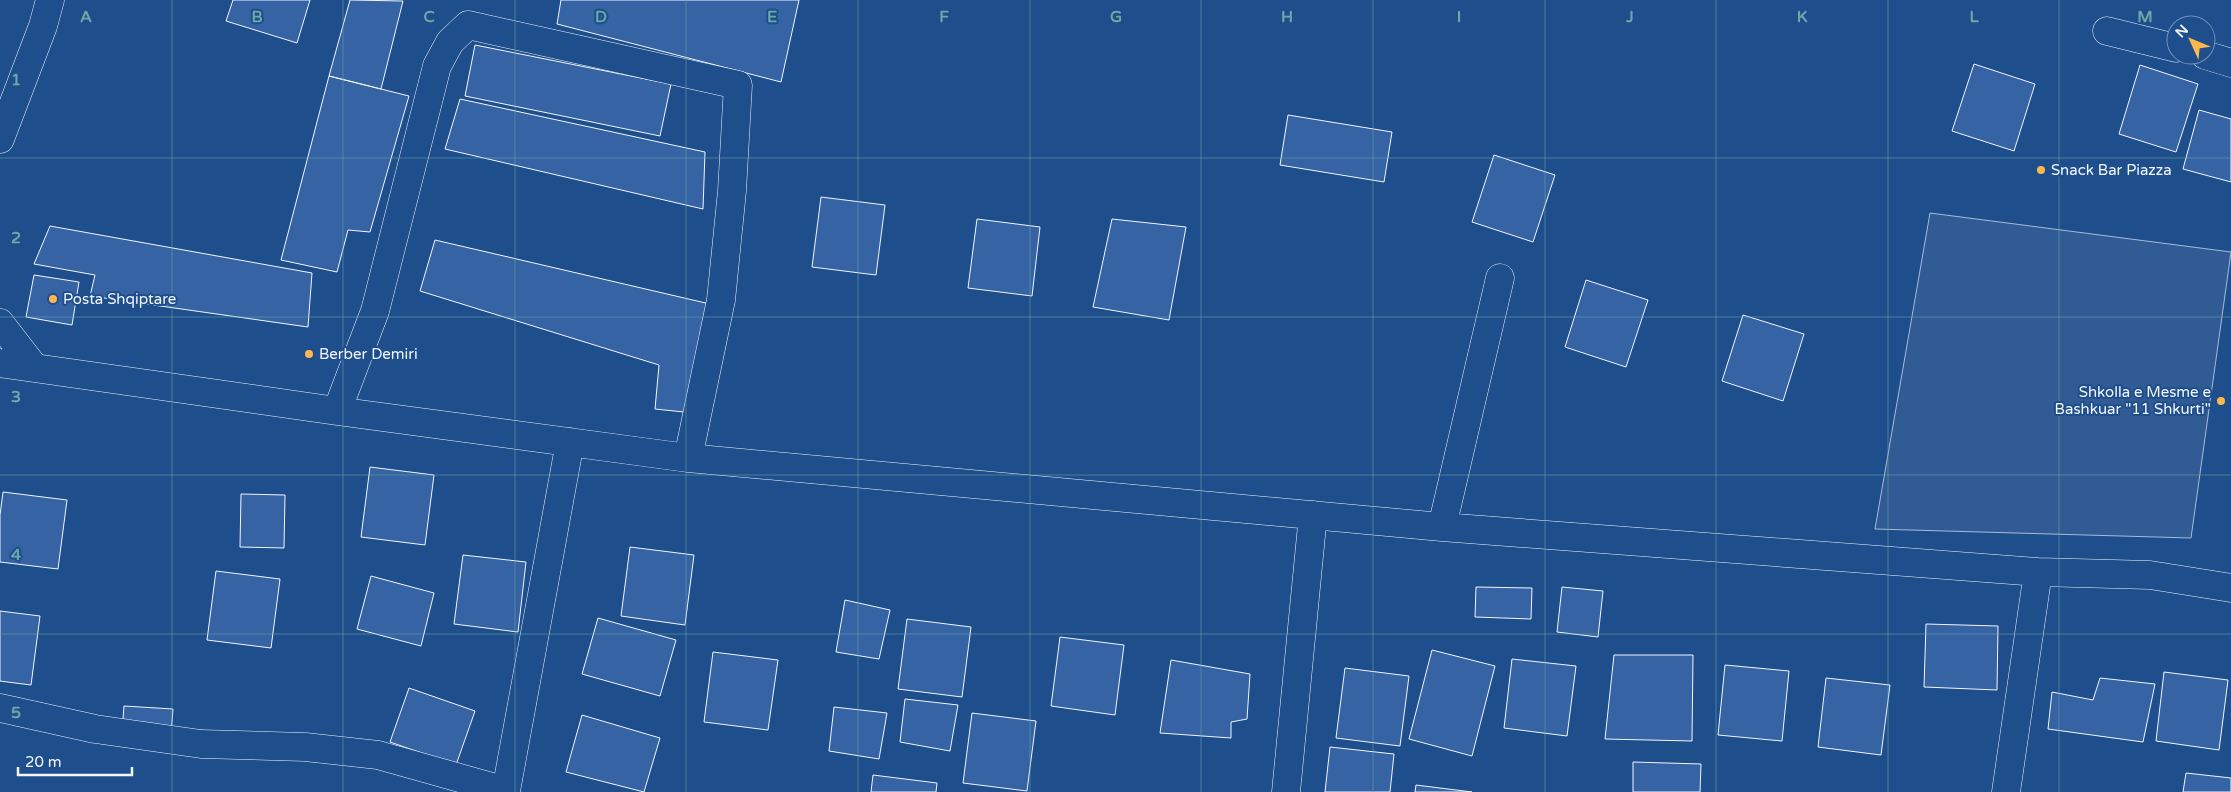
<svg xmlns="http://www.w3.org/2000/svg" width="2231" height="792" viewBox="0 0 2231 792" font-family="'Varela Round',sans-serif">
<style>
.built{fill:#305b95;stroke:#a8bbd7}
.building{fill:#3563a3;stroke:#f2f6ff}
.lines{fill:none;stroke-linecap:round;stroke-linejoin:round}
.minor-casing{stroke:#f2f6ff;stroke-width:29}
.minor{stroke:#1f4e8c;stroke-width:28}
.grid{fill:none;stroke:#6aa9a8;stroke-width:1;stroke-opacity:0.55}
.poi-dot{fill:#ffb74d;stroke:#1f4e8c;stroke-width:2}
.labels{text-anchor:middle;dominant-baseline:central;stroke-width:4;stroke-linejoin:round;paint-order:stroke}
.poi-label{font-size:15px;fill:#f2f6ff;stroke:#1f4e8c;text-anchor:start}
.grid-label{font-size:16px;text-anchor:middle;font-weight:bold;fill:#6aa9a8;stroke:#1f4e8c;stroke-width:4;stroke-linejoin:round;paint-order:stroke}
</style>
<rect width="100%" height="100%" fill="#1f4e8c"/>
<path class="built" d="M1930 213 2231 252 2191 538 1875 529Z"/>
<path class="building" d="M233 0H310L297 43 226 21Z
M350 0 403 1 381 89 329 76Z
M561 0H799L781 82 557 24Z
M475 45 671 84 660 136 465 96Z
M1974 64 2035 84 2014 151 1952 131Z
M2140 65 2198 84 2176 152 2119 134Z
M329 76 409 96 370 232 348 230 337 272 281 260Z
M460 99 705 152 703 209 445 149Z
M2199 110 2231 119V182L2183 169Z
M1288 115 1392 132 1384 182 1280 165Z
M1494 155 1555 175 1533 242 1472 222Z
M821 197 885 205 876 275 812 267Z
M977 219 1040 227 1032 296 968 288Z
M1112 219 1186 227 1169 320 1093 307Z
M50 226 312 273 308 327 90 296 95 275 34 264Z
M435 240 710 304 684 412 655 409 659 365 420 291Z
M34 275 79 282 72 325 26 317Z
M1586 280 1648 300 1626 367 1565 347Z
M1743 315 1804 334 1783 401 1722 381Z
M370 467 434 475 425 545 361 537Z
M3 492 67 500 58 569 0 562V515Z
M241 494 285 495 284 548 240 547Z
M630 547 694 555 685 625 621 616Z
M463 555 526 562 518 632 454 624Z
M216 571 280 579 271 648 207 640Z
M371 576 434 593 421 646 357 629Z
M1476 587 1532 588 1531 619 1475 617Z
M1562 587 1603 591 1598 637 1557 632Z
M845 600 890 610 879 659 836 652Z
M0 611 40 616 31 685 0 681Z
M598 618 676 640 660 696 582 674Z
M907 619 971 627 962 697 898 689Z
M1926 624 1998 626 1997 690 1924 687Z
M1060 637 1124 645 1115 715 1051 706Z
M1432 650 1495 666 1472 756 1409 739Z
M713 652 778 660 768 730 704 722Z
M1614 655H1693L1692 741 1605 739Z
M1512 659 1576 666 1567 736 1504 728Z
M1171 660 1250 674 1247 719 1231 722V738L1160 733Z
M1725 665 1789 671 1782 741 1718 735Z
M1345 668 1409 676 1400 746 1336 738Z
M2164 672 2228 680 2219 750 2156 741Z
M1826 678 1890 685 1881 755 1818 747Z
M2100 678 2155 684 2143 742 2048 729 2052 692 2093 700Z
M409 688 475 711 456 765 390 742Z
M905 699 958 705 950 751 900 742Z
M124 706 173 709 171 735 122 732Z
M834 707 887 713 879 759 829 751Z
M972 713 1036 721 1027 791 963 783Z
M582 715 660 738 644 792 566 772Z
M1330 747 1394 754 1390 792H1325Z
M1633 762 1701 764 1700 792H1633Z
M2186 773 2231 778V792H2183Z
M873 775 937 783 936 792H871Z
M1416 785 1472 792H1415Z"/>
<g class="lines">
<defs>
<path id="minor" d="M2107 31 2176 48
M2205 55 2231 63
M0 139 43 26 50 0
M0 323 34 367
M0 363 337 411 688 458 1442 527 2038 572 2150 575 2231 588
M337 411 375 311 437 66 450 42 468 25 738 85 732 191 721 300 688 458
M1442 527 1500 278
M0 708 95 729 201 744 305 747 378 755 506 791 570 442
M1286 792 1313 515
M2006 792 2038 572"/>
</defs>
<use href="#minor" class="minor-casing"/>
<use href="#minor" class="minor"/>
</g>
<path class="grid" d="M172 0V792M343 0V792M515 0V792M686 0V792M858 0V792M1030 0V792M1201 0V792M1373 0V792M1545 0V792M1716 0V792M1888 0V792M2059 0V792M0 158H2231M0 317H2231M0 475H2231M0 634H2231"/>
<g class="poi-dot">
<circle cx="2041" cy="170" r="5"/>
<circle cx="53" cy="299" r="5"/>
<circle cx="309" cy="354" r="5"/>
<circle cx="2221" cy="401" r="5"/>
</g>
<g class="labels">
<g class="poi-label">
<text x="2051" y="170">Snack Bar Piazza</text>
<text x="63" y="299">Posta Shqiptare</text>
<text x="319" y="354">Berber Demiri</text>
<text x="2211" y="392" text-anchor="end">Shkolla e Mesme e<tspan x="2211" dy="17">Bashkuar "11 Shkurti"</tspan></text>
</g>
</g>
<g class="grid-label">
<text x="86" y="22">A</text>
<text x="257" y="22">B</text>
<text x="429" y="22">C</text>
<text x="601" y="22">D</text>
<text x="772" y="22">E</text>
<text x="944" y="22">F</text>
<text x="1116" y="22">G</text>
<text x="1287" y="22">H</text>
<text x="1459" y="22">I</text>
<text x="1630" y="22">J</text>
<text x="1802" y="22">K</text>
<text x="1974" y="22">L</text>
<text x="2145" y="22">M</text>
<text x="16" y="85">1</text>
<text x="16" y="243">2</text>
<text x="16" y="402">3</text>
<text x="16" y="560">4</text>
<text x="16" y="718">5</text>
</g>
<g transform="translate(2191 40) rotate(314)"><circle r="24" fill="#1f4e8c" stroke="#7391ba"/>
<path d="M0-4L9 19L0 12L-9 19Z" fill="#ffb74d"/>
<text y="-8" font-size="14" font-weight="bold" text-anchor="middle" fill="#f2f6ff">N</text>
</g>
<path d="M18 767v8h114v-8" fill="none" stroke="#f2f6ff" stroke-width="2.5"/>
<text x="25" y="767" font-size="15" fill="#f2f6ff" stroke="#1f4e8c" stroke-width="4" paint-order="stroke">20 m</text>
</svg>
